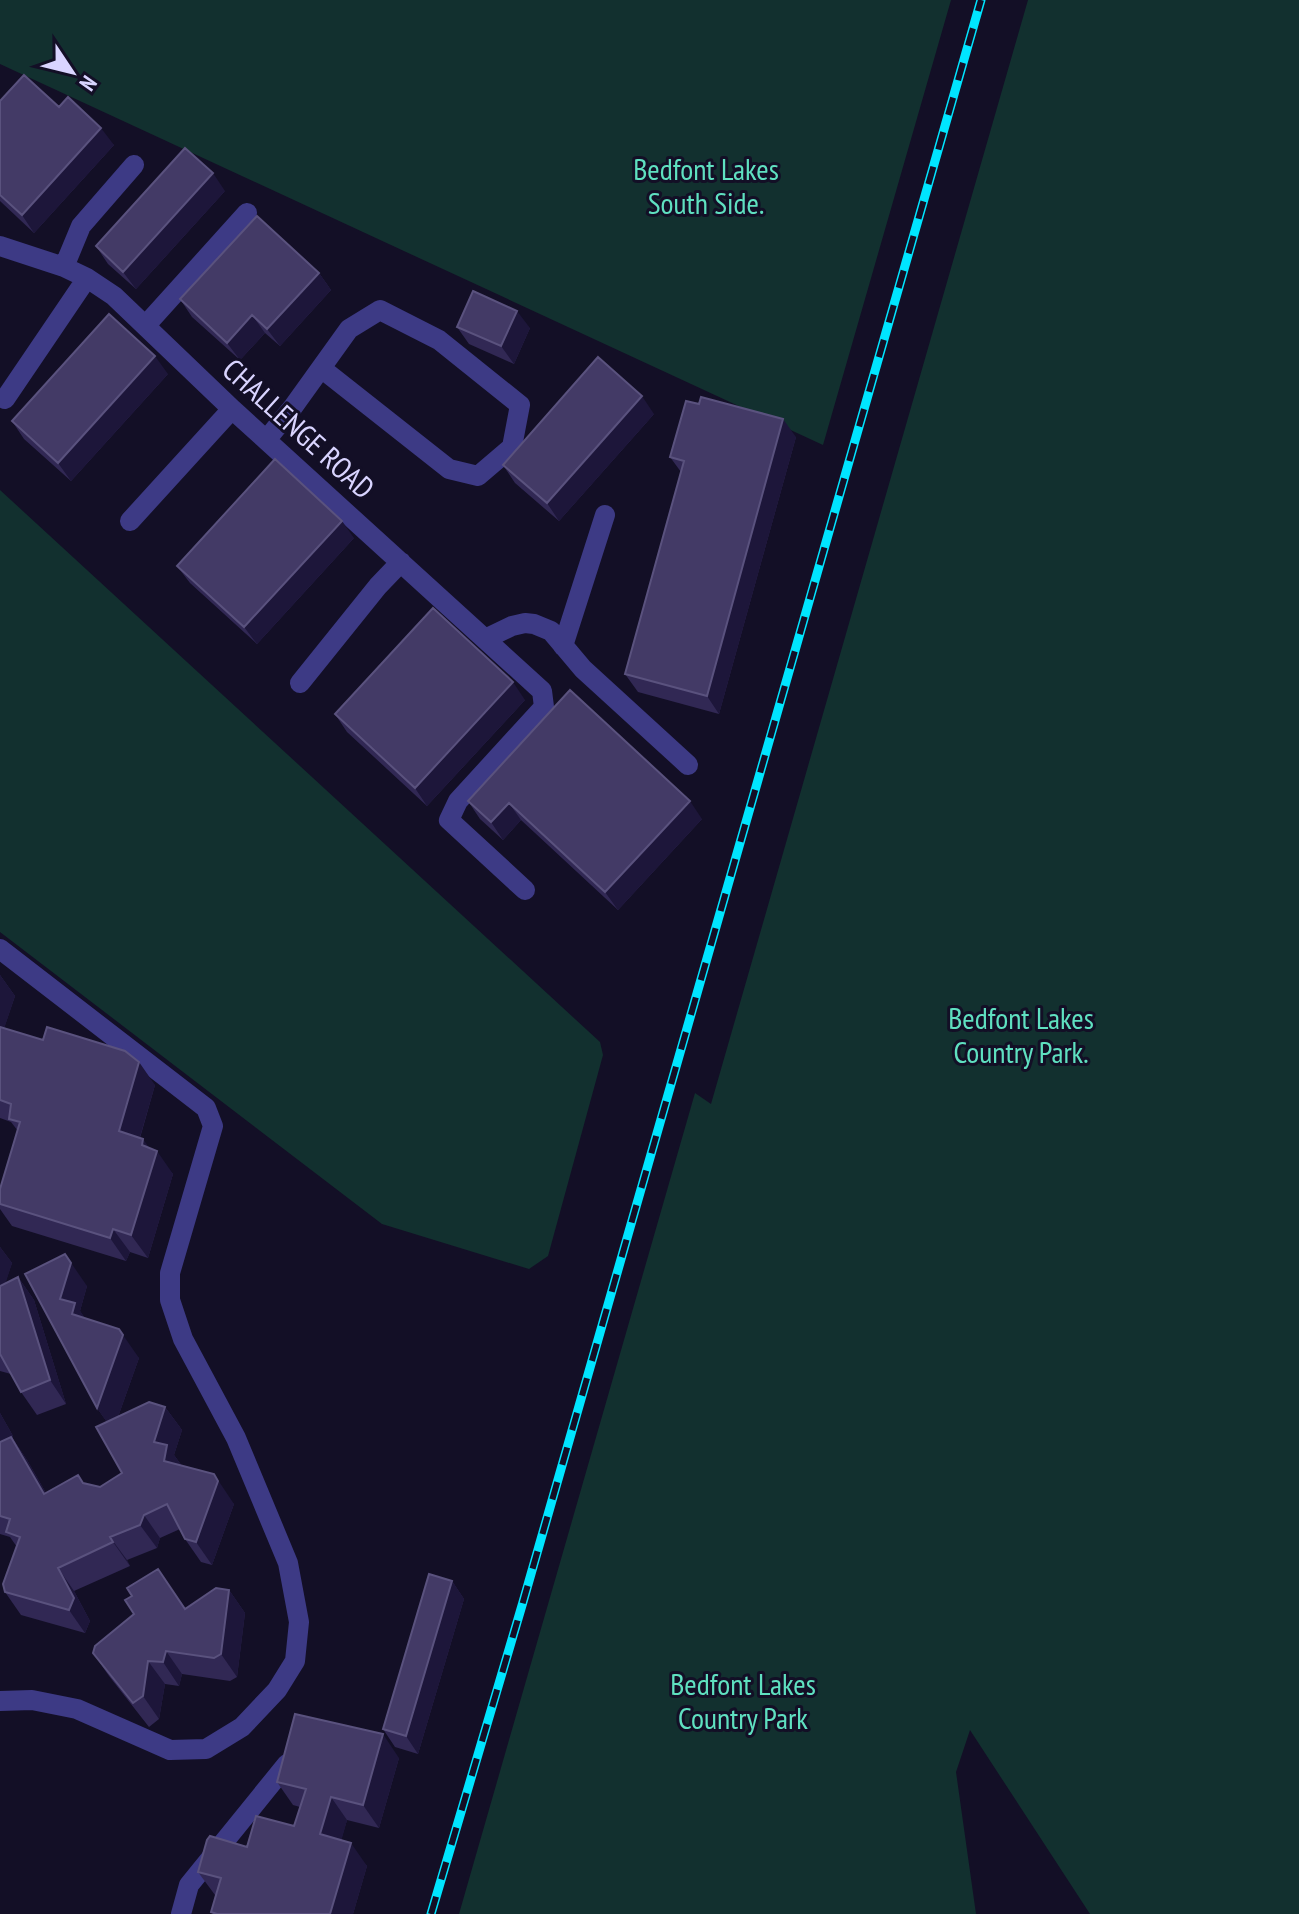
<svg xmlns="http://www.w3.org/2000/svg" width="1299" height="1914" viewBox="0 0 1299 1914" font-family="'PT Sans Narrow',sans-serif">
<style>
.green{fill:#12302f}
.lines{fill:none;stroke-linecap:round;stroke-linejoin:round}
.minor{stroke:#3d3a85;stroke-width:20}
.rail-casing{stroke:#00e5ff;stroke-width:9}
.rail{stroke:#130f26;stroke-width:6;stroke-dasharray:18;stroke-linecap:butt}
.wall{fill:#312854}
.shaded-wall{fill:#1d163a}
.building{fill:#433a66;stroke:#5a527e;stroke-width:2}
.labels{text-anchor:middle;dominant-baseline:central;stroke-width:6;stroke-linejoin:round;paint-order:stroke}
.park-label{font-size:30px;fill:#5fe0c0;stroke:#130f26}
.street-label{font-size:30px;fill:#d9d4ff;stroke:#130f26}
</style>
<rect width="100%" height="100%" fill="#130f26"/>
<path class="green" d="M0 0H951L823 445 0 64Z
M1028 0H1299V1914H1090L970 1730 956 1772 976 1914H459L695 1093 711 1104Z
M0 490 600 1042 603 1055 548 1256 529 1269 382 1224 0 932Z"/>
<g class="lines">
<path class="minor" d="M0 246 64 267 87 278 114 296 232 409 542 691 544 707 458 801 449 820 525 890
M64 267 81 226 134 165
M146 325 247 213
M5 399 87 278
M267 439 293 407 349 329 380 310 439 340 520 405 512 447 478 476 449 469 321 368
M130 521 232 409
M485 639 512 626 525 623 534 624 551 631 583 669 688 765
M563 646 605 515
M300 683 378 586 401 562
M0 949 206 1108 213 1126 170 1273V1300L183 1339 236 1438 288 1563 299 1622 295 1661 277 1690 242 1727 206 1749 170 1750 77 1709 32 1700 0 1701
M181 1914 189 1885 287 1764"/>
<defs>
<path id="rail" d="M431 1914 523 1602 981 0"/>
</defs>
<use href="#rail" class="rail-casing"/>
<use href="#rail" class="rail"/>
</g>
<path class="wall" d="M0 101 59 107 114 145 34 233 0 201Z
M225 191 136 289 108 264 96 246Z
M319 273 331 290 280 346 265 333 240 360 192 317 180 299Z
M457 327 530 328 514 364 469 344Z
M168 374 71 481 24 439 12 421Z
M654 414 559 521 515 483 503 465Z
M796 437 719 714 638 692 625 674 681 472 670 457Z
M354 538 257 644 190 583 177 566Z
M525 700 427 806 347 732 335 714Z
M468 801 702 819 618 910 521 820 503 840 480 819Z
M0 975 15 996 4 1028 155 1085 140 1138 173 1174 148 1258 130 1252 126 1261 12 1226 0 1209V1189L18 1131 11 1122 0 1118Z
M0 1247 12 1263 5 1283 18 1277 34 1300 66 1404 37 1415 21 1392 11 1374 0 1371Z
M25 1274 87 1286 80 1311 85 1319 139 1358 118 1417 165 1407 182 1430 174 1455 182 1466 234 1504 212 1565 201 1562 185 1539 180 1529 160 1538 157 1548 127 1560 130 1566 74 1591 90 1621 85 1633 21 1615 5 1592 17 1547 10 1537 0 1534V1413L13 1436V1439L27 1460 46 1493 84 1483 100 1487 122 1473 107 1422 97 1408Z
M452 1581 464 1599 418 1754 395 1747 383 1729Z
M229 1590 245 1613 237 1677 230 1681 182 1674 179 1686 165 1684 159 1719 149 1727 109 1676 93 1653 134 1614 132 1596 185 1609Z
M399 1758 379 1828 347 1820 341 1840 367 1866 353 1914H213L211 1912 216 1895H215L198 1872 247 1847 294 1826 300 1807 293 1805 277 1782Z"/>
<path class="shaded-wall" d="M101 128 114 145 34 233 22 215Z
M213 173 225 191 136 289 123 272Z
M319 273 331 290 280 346 267 329Z
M517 311 530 328 514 364 501 346Z
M252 315 265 333 240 360 227 343Z
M155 356 168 374 71 481 58 463Z
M642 396 654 414 559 521 547 503Z
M783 419 796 437 719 714 707 696Z
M342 521 354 538 257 644 244 627Z
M513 682 525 700 427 806 415 788Z
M690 801 702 819 618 910 605 892Z
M509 803 521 820 503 840 491 822Z
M0 975 15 996 0 1041Z
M139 1062 155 1085 135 1154 119 1131Z
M143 1139 155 1156 157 1151 173 1174 148 1258 131 1235Z
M113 1229 130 1252 126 1261 110 1238Z
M0 1247 12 1263 0 1301Z
M65 1254 87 1286 80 1311 91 1326 77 1322 60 1299Z
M18 1277 34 1300 66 1404 50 1380Z
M123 1335 139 1358 113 1431 97 1408Z
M165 1407 182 1430 174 1455 184 1469 164 1461 154 1442Z
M0 1413 13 1436V1439L27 1460 60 1517 0 1459Z
M214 1474 234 1504 212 1565 196 1542Z
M144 1515 160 1538 157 1548 140 1525Z
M110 1537 127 1560 130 1566 113 1542Z
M58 1568 74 1591 90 1621 85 1633 69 1610Z
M452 1581 464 1599 418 1754 406 1736Z
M229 1590 245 1613 237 1677 221 1654Z
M166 1651 182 1674 179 1686 163 1662Z
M148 1661 165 1684 159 1719 143 1696Z
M383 1734 399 1758 379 1828 363 1805Z
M331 1797 347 1820 337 1857 320 1834Z
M351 1843 367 1866 353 1914H330Z"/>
<path class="building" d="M24 75 59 107 68 97 101 128 22 215 0 195V101Z
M185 148 213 173 123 272 96 246Z
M257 216 319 273 267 329 252 315 227 343 180 299Z
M473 291 517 311 501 346 457 327Z
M109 314 155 356 58 463 12 421Z
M598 357 642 396 547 503 503 465Z
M701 397 783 419 707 696 625 674 684 461 670 457 686 401 699 404Z
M275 459 342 521 244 627 177 566Z
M433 608 513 682 415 788 335 714Z
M570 690 690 801 605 892 509 803 491 822 468 801Z
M0 1027 43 1040 47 1027 125 1051 139 1062 119 1131 143 1139 142 1145 157 1151 131 1235 113 1229 110 1238 0 1204V1189L20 1122 9 1119 11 1104 0 1100Z
M65 1254 71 1263 60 1299 75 1303 72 1314 119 1329 123 1335 97 1408 25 1274Z
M18 1277 50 1380 21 1392 0 1354V1286Z
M149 1402 165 1407 154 1442 167 1445 164 1461 214 1474 218 1481 196 1542 185 1539 167 1504 144 1515 140 1525 110 1537 113 1542 58 1568 74 1598 69 1610 5 1592 3 1584 20 1537 6 1532 10 1519 0 1516V1442L11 1437 44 1494 78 1475 83 1483 100 1487 122 1473 96 1427Z
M158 1569 185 1609 216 1588 229 1590 221 1654 214 1658 166 1651 163 1662 148 1661 143 1696 133 1703 93 1653 95 1646 134 1614 125 1600 132 1596 127 1588Z
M429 1574 452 1581 406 1736 383 1729Z
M295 1714 383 1734 363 1805 331 1797 320 1834 351 1843 330 1914H217L211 1912 221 1878 198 1872 207 1840 210 1836 247 1847 256 1816 294 1826 306 1789 277 1782Z"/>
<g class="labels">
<g class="park-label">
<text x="706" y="168">Bedfont Lakes<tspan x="706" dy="34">South Side.</tspan></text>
<text x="1021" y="1017">Bedfont Lakes<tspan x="1021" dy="34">Country Park.</tspan></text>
<text x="743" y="1683">Bedfont Lakes<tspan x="743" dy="34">Country Park</tspan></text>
</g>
<g class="street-label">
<text transform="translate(299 428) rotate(42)">CHALLENGE ROAD</text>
</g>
</g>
<g transform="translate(72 72) rotate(125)" stroke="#130f26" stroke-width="6" paint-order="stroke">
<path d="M0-6L14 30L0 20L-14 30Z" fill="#d9d4ff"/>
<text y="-12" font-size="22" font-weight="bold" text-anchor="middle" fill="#d9d4ff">N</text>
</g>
</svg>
